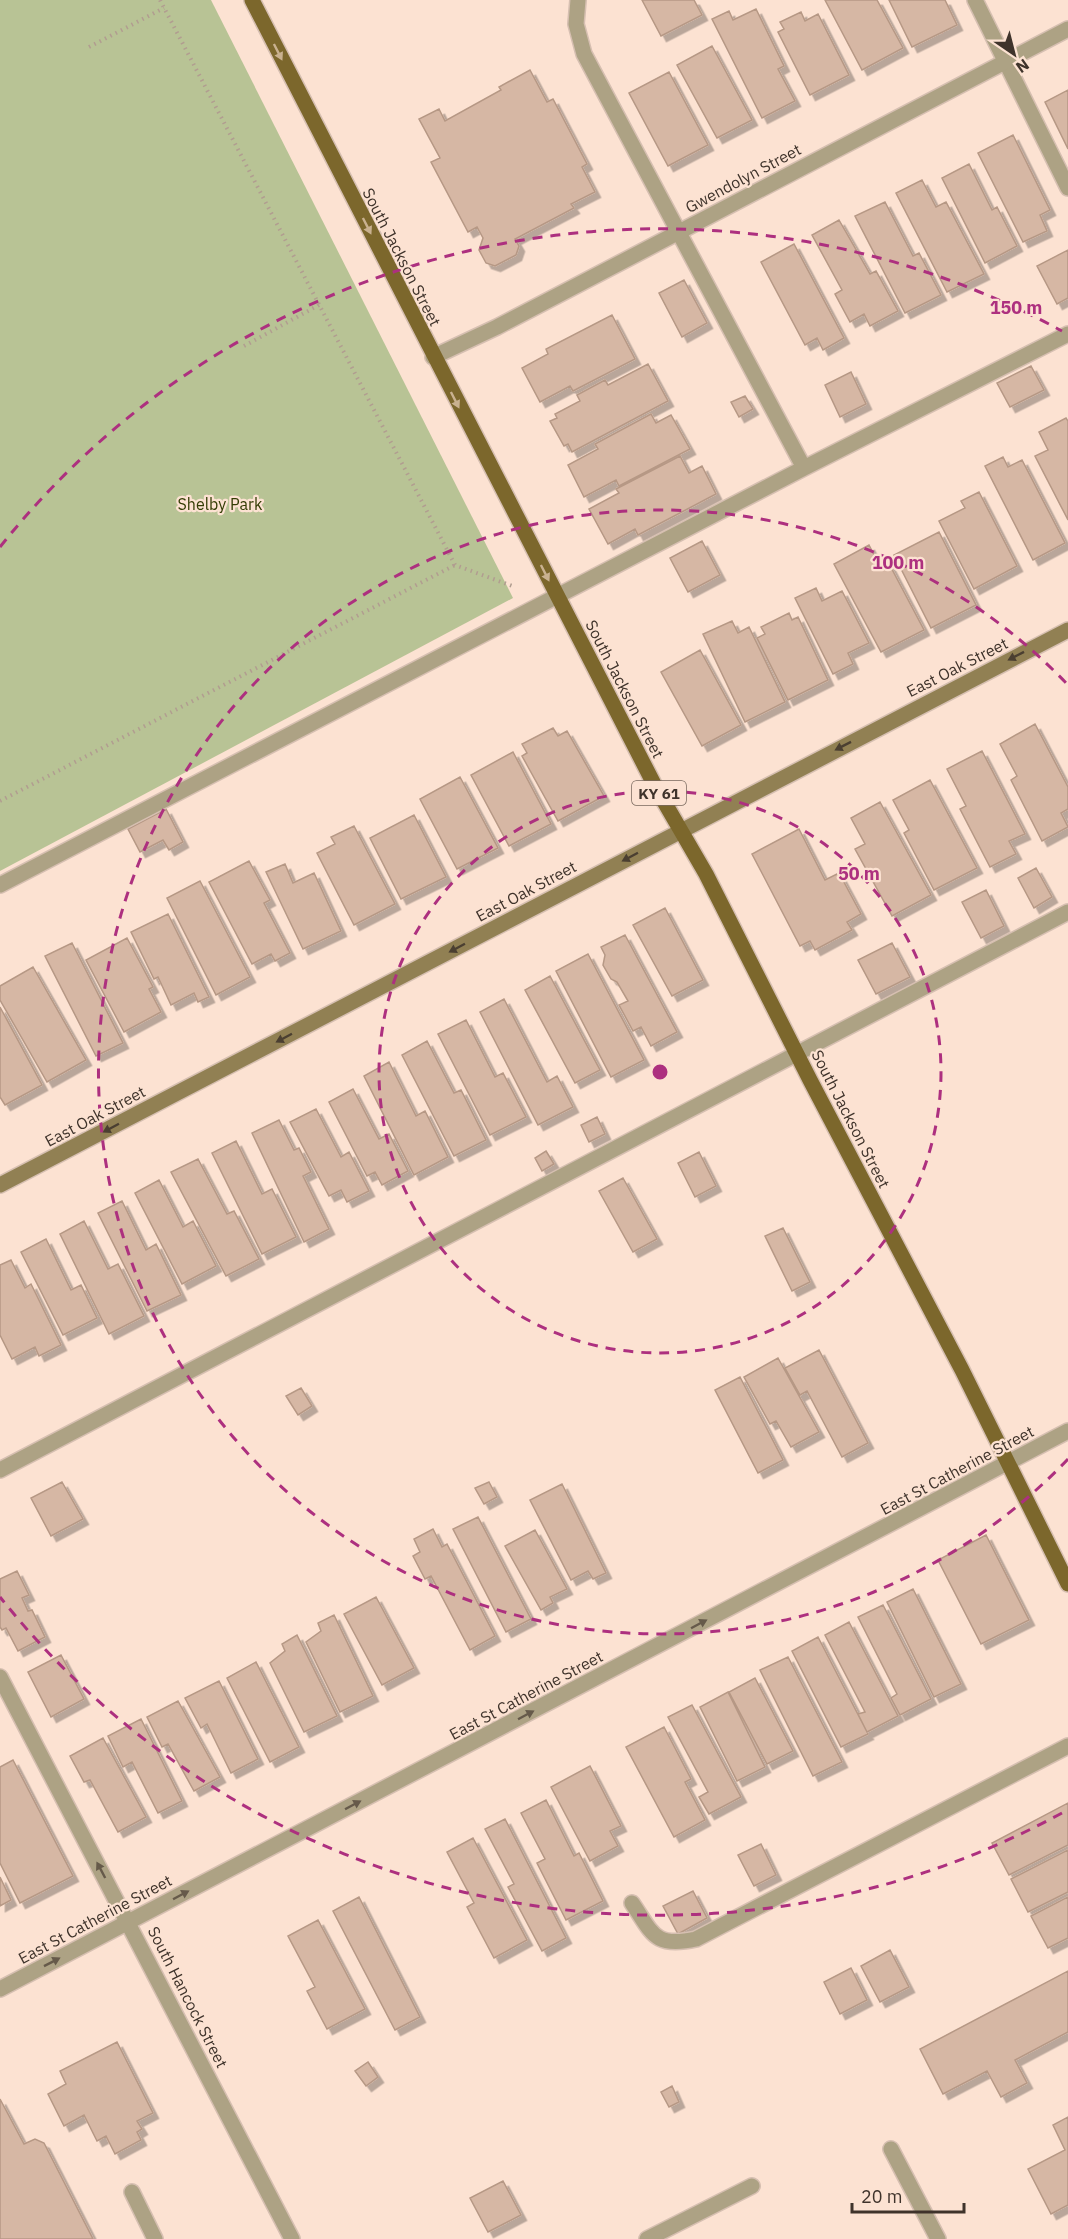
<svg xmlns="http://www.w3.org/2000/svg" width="1068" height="2239" viewBox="0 0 1068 2239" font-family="'IBM Plex Sans',sans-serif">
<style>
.green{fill:#b8c395}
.building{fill:#d6b7a4;stroke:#b69885;stroke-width:1.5;filter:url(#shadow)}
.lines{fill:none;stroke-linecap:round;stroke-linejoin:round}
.lane-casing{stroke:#d6bfb1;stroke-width:18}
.street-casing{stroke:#d6bfb1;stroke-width:18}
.secondary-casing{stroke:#d6bfb1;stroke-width:18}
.primary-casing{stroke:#d6bfb1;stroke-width:18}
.path{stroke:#b19d90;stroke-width:4;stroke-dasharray:1.5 4.5;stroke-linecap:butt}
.lane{stroke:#ada284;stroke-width:15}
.street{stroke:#ada284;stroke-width:15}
.secondary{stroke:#918053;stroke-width:15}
.primary{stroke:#7c672c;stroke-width:15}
.oneway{fill:#c9b190}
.oneway2{fill:#4b3f31}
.oneway3{fill:#665a4a}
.ring{fill:none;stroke:#ad307f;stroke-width:3;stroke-dasharray:10 8}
.labels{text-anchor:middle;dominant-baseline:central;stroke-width:4.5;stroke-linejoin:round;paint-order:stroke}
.shield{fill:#fce2d2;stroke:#78685d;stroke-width:1.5}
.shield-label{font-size:15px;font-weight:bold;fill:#3f332b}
.street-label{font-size:16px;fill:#3f332b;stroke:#fce2d2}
.park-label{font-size:16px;fill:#333c04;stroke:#fce2d2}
.centre{fill:#ad307f;stroke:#fce2d2;stroke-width:3}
.ring-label{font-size:18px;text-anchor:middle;font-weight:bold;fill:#ad307f;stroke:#fce2d2;stroke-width:4.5;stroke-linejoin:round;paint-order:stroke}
</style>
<defs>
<filter id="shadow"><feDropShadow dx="5.5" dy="5.5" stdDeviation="0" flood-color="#0004"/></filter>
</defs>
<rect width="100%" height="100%" fill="#fce2d2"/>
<path class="green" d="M0 0H211L513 598 0 871Z"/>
<path class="building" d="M642 0H694L702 15 661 36Z
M825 0H877L903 48 862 70Z
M889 0H945L957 25 912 47Z
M756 9 784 66 778 69 795 101 762 118 712 19 729 11 733 20Z
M801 12 805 21 818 14 849 75 810 95 778 32 784 29 780 22Z
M712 46 752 120 717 138 677 65Z
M530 70 547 102 553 99 587 164 582 167 595 192 571 204 574 208 515 239 519 246 516 255 495 266 486 263 479 250 483 238 477 227 468 232 431 162 440 158 419 119 439 109 445 121 501 90 499 87Z
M669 72 708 145 668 166 629 93Z
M1068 90V149L1045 102Z
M1013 135 1050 210 1040 215 1047 231 1023 242 978 153Z
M969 164 992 210 997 207 1017 246 985 263 942 178Z
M922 180 936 207 946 202 984 274 947 292 896 193Z
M885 202 913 256 919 253 941 295 905 313 855 216Z
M839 220 870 274 876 271 898 311 870 326 864 314 850 322 835 294 842 290 812 235Z
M794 244 844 338 823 350 817 338 805 345 761 262Z
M1068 250V298L1057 304 1037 266Z
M684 280 707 323 682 337 659 293Z
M612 315 635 359 573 391 570 386 540 402 522 368 548 354 546 349Z
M648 364 668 401 572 452 568 444 564 446 550 421 557 418 555 414 580 401 577 395 605 380 608 385Z
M1031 366 1044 390 1010 407 997 383Z
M851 372 866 404 840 417 825 385Z
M745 396 753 409 739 417 731 402Z
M651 414 656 423 671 415 690 449 619 486 616 480 584 497 568 465 598 449 595 444Z
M1066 418 1068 421V520L1035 456 1048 450 1039 432Z
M680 456 689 473 702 466 716 494 638 535 635 529 608 544 589 509 619 493 616 489Z
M1003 457 1008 467 1022 460 1065 543 1033 560 985 466Z
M979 492 1017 566 974 589 939 521 965 508 961 501Z
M939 532 976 605 931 628 894 555Z
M702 541 720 575 688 592 670 558Z
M869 545 879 564 887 560 924 630 881 652 834 564Z
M816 588 822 601 842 591 869 643 848 653 853 664 833 674 795 598Z
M789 613 792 620 798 617 828 680 788 700 757 638 765 634 761 627Z
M732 621 738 633 749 627 785 702 745 722 703 634Z
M700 650 741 725 702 746 661 672Z
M1035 724 1068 787V809L1061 813 1068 827 1042 841 1011 780 1017 776 1000 744Z
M553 728 558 736 567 731 604 796 558 821 522 756 527 753 522 744Z
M982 751 1025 834 1009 841 1016 854 990 867 960 809 966 806 947 769Z
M513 752 551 824 509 846 471 775Z
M460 777 498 848 457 869 420 799Z
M930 780 977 868 934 890 904 833 909 830 893 800Z
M880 802 931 895 892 916 855 849 865 844 851 818Z
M166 809 183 842 169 850 163 840 140 852 128 829Z
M414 815 446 877 401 899 370 838Z
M354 826 395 904 354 925 317 853 335 844 331 837Z
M799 829 825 880 839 873 861 914 847 922 852 930 815 950 810 941 800 946 752 854Z
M249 861 270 900 264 903 290 953 275 961 271 954 252 964 209 882Z
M285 864 293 883 314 873 341 931 303 949 266 872Z
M1036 868 1052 897 1034 908 1018 878Z
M200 881 250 977 216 995 167 898Z
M986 890 1004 926 981 938 962 902Z
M665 908 703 980 672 996 633 925Z
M168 914 209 997 198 1002 194 993 171 1005 158 977 154 979 131 932Z
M625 935 677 1032 651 1046 641 1027 633 1031 619 1005 628 1001 617 982 611 979 603 965 605 955 601 947Z
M127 938 153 987 149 989 161 1012 124 1032 86 960Z
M72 943 123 1043 96 1056 45 956Z
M892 943 910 977 876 994 858 960Z
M588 954 644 1060 611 1077 556 971Z
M33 967 86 1060 47 1082 0 1000V986Z
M550 976 600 1070 575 1083 525 990Z
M504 999 547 1082 557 1076 573 1107 538 1125 480 1012Z
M0 1007 42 1085 5 1105 0 1097Z
M466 1020 495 1077 503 1073 526 1117 490 1135 438 1034Z
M427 1041 454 1093 461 1090 486 1140 454 1156 402 1055Z
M389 1062 416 1116 425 1111 448 1157 414 1175 364 1076Z
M353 1089 379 1139 389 1134 408 1171 382 1185 375 1172 367 1176 329 1102Z
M316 1109 341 1157 349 1152 369 1191 347 1202 341 1190 329 1196 290 1122Z
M597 1117 605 1134 589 1142 581 1125Z
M279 1120 294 1150 299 1148 311 1172 303 1176 329 1229 304 1242 252 1133Z
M236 1141 262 1194 272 1189 296 1237 262 1254 212 1153Z
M546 1151 554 1164 542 1171 535 1158Z
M699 1152 716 1186 695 1197 678 1163Z
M198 1159 227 1214 234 1211 259 1259 226 1276 171 1172Z
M623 1178 657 1239 633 1252 599 1191Z
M159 1180 183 1227 193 1221 216 1266 182 1284 135 1193Z
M122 1201 146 1250 156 1244 181 1295 147 1311 98 1213Z
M84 1221 108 1269 118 1264 144 1316 109 1334 60 1234Z
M783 1228 810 1282 792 1291 765 1236Z
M46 1239 71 1290 81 1285 97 1318 63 1335 21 1252Z
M11 1260 25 1288 31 1284 61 1345 39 1356 35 1347 12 1359 0 1335V1265Z
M819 1350 868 1443 842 1457 807 1391 800 1395 785 1368Z
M778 1358 819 1432 791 1447 776 1421 770 1424 744 1377Z
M740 1377 783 1460 758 1473 715 1390Z
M301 1388 312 1406 298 1415 286 1396Z
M62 1482 83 1519 51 1536 31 1498Z
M489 1482 497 1497 484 1504 475 1488Z
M562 1484 606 1573 593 1579 588 1571 571 1580 530 1500Z
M478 1517 531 1619 506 1632 453 1529Z
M433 1529 442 1547 447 1544 495 1636 470 1650 431 1576 425 1579 413 1556 420 1552 414 1539Z
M535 1530 567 1589 550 1597 553 1603 541 1610 505 1546Z
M986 1535 1029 1620 981 1644 938 1560Z
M17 1571 29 1595 22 1598 28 1611 32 1610 45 1637 18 1651 6 1628 2 1630 0 1627V1579Z
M913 1589 961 1684 934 1697 887 1602Z
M376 1597 414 1668 382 1685 344 1614Z
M883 1605 931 1699 900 1715 891 1698 897 1694 858 1617Z
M334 1615 373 1696 340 1712 306 1642 321 1631 318 1623Z
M849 1622 898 1716 867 1732 858 1714 865 1712 825 1635Z
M297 1635 337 1716 304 1732 270 1663 285 1651 282 1644Z
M818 1637 868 1734 841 1747 792 1651Z
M61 1655 84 1699 51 1717 28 1672Z
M788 1657 842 1762 813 1776 760 1670Z
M256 1662 299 1747 270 1762 227 1678Z
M755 1678 793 1751 767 1764 729 1692Z
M219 1681 258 1759 231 1773 207 1724 201 1728 185 1698Z
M728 1692 765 1767 737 1781 700 1707Z
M178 1701 220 1777 194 1791 168 1744 162 1747 147 1717Z
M692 1705 741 1797 709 1814 699 1797 708 1792 668 1717Z
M141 1719 182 1801 158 1813 132 1762 123 1767 108 1736Z
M664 1727 691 1779 685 1782 705 1820 674 1837 626 1747Z
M103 1738 146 1817 118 1832 90 1780 84 1782 70 1756Z
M13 1760 73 1876 20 1903 0 1863V1767Z
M590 1766 621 1826 610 1831 618 1846 590 1861 551 1787Z
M546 1800 574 1856 579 1853 603 1901 566 1920 537 1863 545 1859 521 1813Z
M1068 1803V1845L1009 1875 992 1843Z
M505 1819 566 1938 542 1951 508 1887 514 1884 485 1829Z
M473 1838 527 1940 494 1958 467 1907 474 1903 447 1852Z
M761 1844 776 1875 754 1886 738 1855Z
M1068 1850V1892L1028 1912 1011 1879Z
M0 1877 11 1900 0 1906Z
M693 1891 707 1918 678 1934 663 1906Z
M359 1897 420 2017 395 2030 333 1911Z
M1068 1897V1938L1048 1948 1031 1916Z
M318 1920 365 2009 327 2029 307 1991 315 1987 288 1936Z
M890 1950 909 1987 880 2002 861 1966Z
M851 1968 867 2000 840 2014 824 1982Z
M1068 1971V2032L1015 2060 1027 2083 1001 2097 987 2071 943 2094 920 2049Z
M117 2042 153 2113 137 2121 142 2129 137 2132 141 2140 115 2154 106 2136 97 2141 84 2115 64 2126 48 2094 66 2084 60 2071Z
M368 2062 378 2077 366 2086 355 2071Z
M672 2086 679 2102 669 2107 661 2092Z
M0 2099 24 2144 35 2139 44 2143 93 2239H0Z
M1068 2117V2205L1051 2214 1028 2169 1065 2150 1053 2125Z
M503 2181 521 2215 488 2232 470 2198Z"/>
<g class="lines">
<defs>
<path id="lane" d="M578 0 576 24 584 54 804 468
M975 0 1068 188
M0 885 804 468 1068 334
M0 1470 1068 912
M632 1903C653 1934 654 1948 696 1939L1068 1746
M891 2149 938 2239
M132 2192 155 2239
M647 2239 752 2186"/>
<path id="street" d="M433 357 497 327 1068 29
M0 1677 292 2239
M0 1989 1068 1431"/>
<path id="secondary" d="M0 1185 1068 630"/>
<path id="primary" d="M252 0 655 786 706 874 810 1080 962 1370 1068 1584"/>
</defs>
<use href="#lane" class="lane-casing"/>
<use href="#street" class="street-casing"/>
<use href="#secondary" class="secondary-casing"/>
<use href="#primary" class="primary-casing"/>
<path class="path" d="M160 0 455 565 515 587
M89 47 164 8
M244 346 319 305
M0 801 455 565"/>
<use href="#lane" class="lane"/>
<use href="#street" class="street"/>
<use href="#secondary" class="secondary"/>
<use href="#primary" class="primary"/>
</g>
<defs><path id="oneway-solid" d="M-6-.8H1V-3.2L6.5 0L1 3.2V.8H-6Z" transform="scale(1.5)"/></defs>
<g class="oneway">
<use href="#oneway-solid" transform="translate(278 52) rotate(63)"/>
<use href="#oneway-solid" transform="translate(367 226) rotate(63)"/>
<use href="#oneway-solid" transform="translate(455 400) rotate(63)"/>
<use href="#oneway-solid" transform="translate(545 573) rotate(63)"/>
</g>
<g class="oneway2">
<use href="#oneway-solid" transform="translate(1016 656) rotate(153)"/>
<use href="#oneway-solid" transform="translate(843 746) rotate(153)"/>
<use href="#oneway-solid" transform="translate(630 857) rotate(152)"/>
<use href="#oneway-solid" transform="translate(457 948) rotate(152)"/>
<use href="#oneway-solid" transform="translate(284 1038) rotate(152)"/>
<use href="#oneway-solid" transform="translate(111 1128) rotate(152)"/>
</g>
<g class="oneway3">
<use href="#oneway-solid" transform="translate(699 1624) rotate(-28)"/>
<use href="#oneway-solid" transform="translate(526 1715) rotate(-28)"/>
<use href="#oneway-solid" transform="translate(353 1805) rotate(-28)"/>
<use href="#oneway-solid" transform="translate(101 1870) rotate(-118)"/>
<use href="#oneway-solid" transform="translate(181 1895) rotate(-28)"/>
<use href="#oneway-solid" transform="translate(52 1962) rotate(-27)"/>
</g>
<g class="ring">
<circle cx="660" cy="1072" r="281"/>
<path d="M1068 1459A562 562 0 1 1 1068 685"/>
<path d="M1062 1813A843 843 0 0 1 0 1597M0 547A843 843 0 0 1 1062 331"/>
</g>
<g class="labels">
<rect class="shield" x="632" y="781" width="54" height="24" rx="4.5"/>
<g class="shield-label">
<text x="659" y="793">KY 61</text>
</g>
<g class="street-label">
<text transform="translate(743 178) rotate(-28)">Gwendolyn Street</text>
<text transform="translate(402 257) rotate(63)">South Jackson Street</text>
<text transform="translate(957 667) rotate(-27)">East Oak Street</text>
<text transform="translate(625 689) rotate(63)">South Jackson Street</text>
<text transform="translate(526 891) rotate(-28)">East Oak Street</text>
<text transform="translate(95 1116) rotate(-28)">East Oak Street</text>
<text transform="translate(851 1119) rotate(63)">South Jackson Street</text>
<text transform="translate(957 1470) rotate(-28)">East St Catherine Street</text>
<text transform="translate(526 1695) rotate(-28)">East St Catherine Street</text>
<text transform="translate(95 1919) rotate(-28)">East St Catherine Street</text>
<text transform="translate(188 1997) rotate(63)">South Hancock Street</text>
</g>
<g class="park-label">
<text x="220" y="504">Shelby Park</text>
</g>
</g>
<circle cx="660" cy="1072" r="9" class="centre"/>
<g class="ring-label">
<text x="1016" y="314">150 m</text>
<text x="898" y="569">100 m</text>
<text x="859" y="880">50 m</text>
</g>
<g transform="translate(1014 54) rotate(145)" stroke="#fce2d2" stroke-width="4.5" paint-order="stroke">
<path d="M0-4.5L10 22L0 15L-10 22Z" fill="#3f332b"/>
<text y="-9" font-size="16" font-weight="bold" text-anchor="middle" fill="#3f332b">N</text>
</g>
<path d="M852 2203v9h112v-9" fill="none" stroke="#3f332b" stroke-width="3"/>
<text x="861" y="2203" font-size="18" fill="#3f332b" stroke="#fce2d2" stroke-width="4.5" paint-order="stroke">20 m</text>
</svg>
